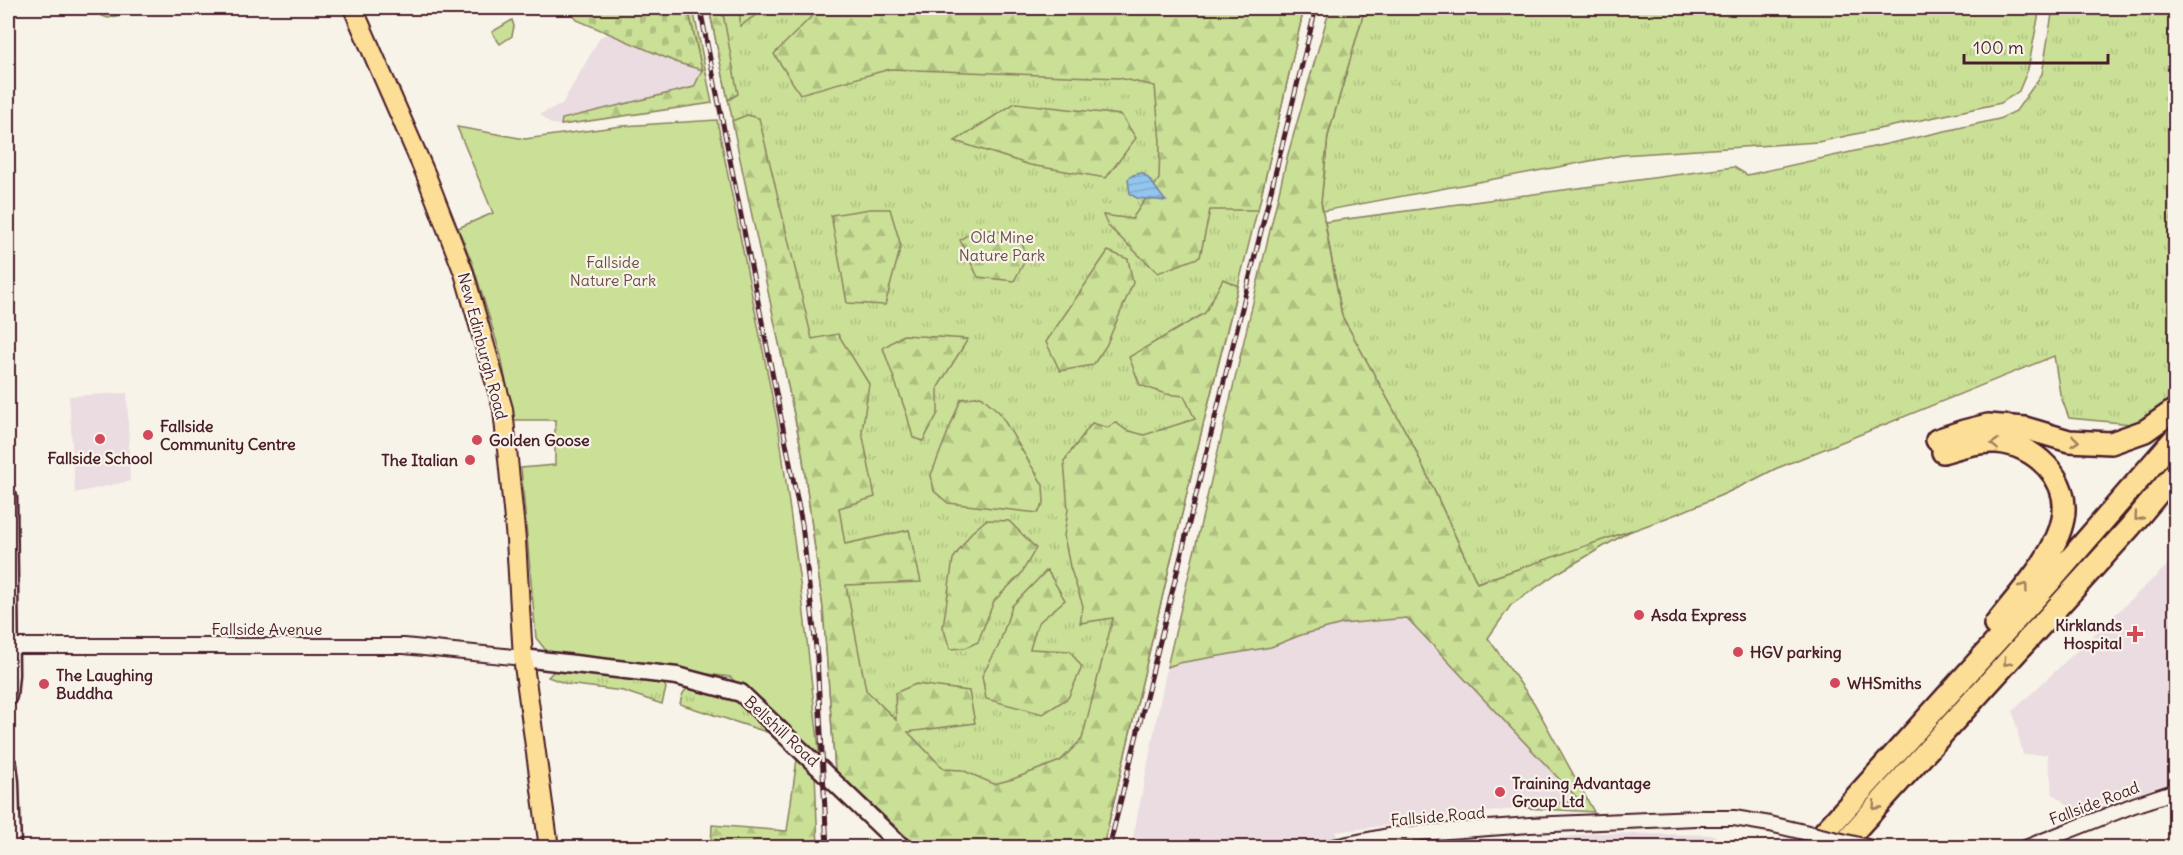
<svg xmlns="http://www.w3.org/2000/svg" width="2183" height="855" viewBox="0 0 2183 855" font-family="Delius,sans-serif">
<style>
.built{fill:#eadce0}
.grass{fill:url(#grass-tufts);stroke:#8a8060;stroke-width:1.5}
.forest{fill:url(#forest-firs);stroke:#8a8060;stroke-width:1.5}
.cemetery{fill:url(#cemetery-stones);stroke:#8a8060;stroke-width:1.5}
.park{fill:#cae096;stroke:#8a8060;stroke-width:1.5}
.water{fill:url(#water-rules);stroke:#7583a1;stroke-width:1.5}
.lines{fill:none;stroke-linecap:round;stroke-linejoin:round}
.tertiary-casing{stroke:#4a1f2b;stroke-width:18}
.secondary-casing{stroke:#4a1f2b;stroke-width:21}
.primary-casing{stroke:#4a1f2b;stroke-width:22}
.motorway-casing{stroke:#4a1f2b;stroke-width:26}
.tertiary{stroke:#f7f3e8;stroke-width:14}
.secondary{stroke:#f7f3e8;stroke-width:16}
.primary{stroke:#fdde96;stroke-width:18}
.motorway{stroke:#fdde96;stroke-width:21}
.rail-casing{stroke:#4a1f2b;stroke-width:5}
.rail{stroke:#f7f3e8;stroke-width:3;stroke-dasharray:9;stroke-linecap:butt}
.tertiary-bridge-casing{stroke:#4a1f2b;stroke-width:18;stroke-linecap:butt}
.tertiary-bridge{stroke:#f7f3e8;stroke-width:14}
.oneway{stroke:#a47e60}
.poi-dot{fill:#d1495b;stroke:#f7f3e8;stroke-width:2}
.labels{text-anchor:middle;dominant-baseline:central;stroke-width:4.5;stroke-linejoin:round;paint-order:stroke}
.park-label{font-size:16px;fill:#6a4f46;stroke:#f7f3e8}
.street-label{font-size:16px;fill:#4a1f2b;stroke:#f7f3e8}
.poi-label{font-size:16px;font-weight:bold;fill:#4a1f2b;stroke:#f7f3e8;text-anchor:start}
</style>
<defs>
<pattern id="grass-tufts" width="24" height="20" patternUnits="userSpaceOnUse" patternTransform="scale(1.5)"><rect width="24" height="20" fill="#cae096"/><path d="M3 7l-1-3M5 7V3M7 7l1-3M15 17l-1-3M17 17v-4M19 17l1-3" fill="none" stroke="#afc081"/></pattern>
<pattern id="forest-firs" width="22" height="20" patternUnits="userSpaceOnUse" patternTransform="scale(1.5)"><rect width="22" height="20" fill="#cae096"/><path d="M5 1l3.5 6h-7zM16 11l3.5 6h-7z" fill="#afc081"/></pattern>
<pattern id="cemetery-stones" width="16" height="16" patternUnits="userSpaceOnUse" patternTransform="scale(1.5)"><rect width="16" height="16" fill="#cae096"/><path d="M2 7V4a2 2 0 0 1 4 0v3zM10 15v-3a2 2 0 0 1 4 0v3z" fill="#afc081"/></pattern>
<pattern id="water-rules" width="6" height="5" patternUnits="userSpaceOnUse" patternTransform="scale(1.5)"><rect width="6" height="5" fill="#92c6ef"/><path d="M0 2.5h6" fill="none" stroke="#7faacd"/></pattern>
</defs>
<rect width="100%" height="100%" fill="#f7f3e8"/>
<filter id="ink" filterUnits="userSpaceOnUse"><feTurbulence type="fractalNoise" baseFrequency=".0167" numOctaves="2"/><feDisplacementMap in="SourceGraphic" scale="12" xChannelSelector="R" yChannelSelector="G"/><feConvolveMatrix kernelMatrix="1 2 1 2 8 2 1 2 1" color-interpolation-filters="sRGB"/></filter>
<g filter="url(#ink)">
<path class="built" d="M610 34 678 63 702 70 694 87 562 119 561 125 551 124 540 114 562 104 601 36Z
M127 393 130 481 75 493 69 396Z
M2175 558V781L2079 813 2053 794 2047 754 2023 755 2013 711Z
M1408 618 1580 800 1335 832 1342 847 1131 848 1167 667 1179 663 1271 647 1301 635 1342 624Z
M1594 833 1715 835 1720 847H1514L1516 844Z"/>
<path class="grass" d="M709 8H1304L1262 192 1204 421 1103 847 937 848 912 842 835 770 823 608 802 452Z
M1365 8H2040L2028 69 2019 91 2001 103 1818 142 1622 155 1323 211 1321 202 1328 136Z
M2053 8H2175V393L2142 425 2069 418 2060 394 2054 356 1775 469C1682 519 1577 549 1477 583L1414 447 1342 316 1325 222 1734 167 1747 175 1999 119 2016 111 2042 74Z
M558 667 663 682 666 688 662 704 623 691 567 684 548 677Z
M694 686 738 699 776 735 680 704C682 694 683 689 694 686Z"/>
<path class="forest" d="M688 8H693L712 103 561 125 562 119 694 87 702 70Z
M709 8H722L738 94 728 100Z
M740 8H766L740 26Z
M820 8H1304L1258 210H1210L1200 257 1158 273 1108 226 1103 215 1132 219 1159 179 1160 142 1155 86 1119 78 890 69 800 94 774 54Z
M1330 8H1365L1328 136 1321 202 1342 316 1414 447 1477 583 1632 530 1556 574 1511 605 1488 638 1534 703 1594 812 1526 808 1579 800 1407 618 1342 624 1301 635 1271 647 1179 663 1167 667 1288 154Z
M1015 103 1121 115 1136 138 1106 178 1030 165 955 141Z
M747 115 759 118 812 339 838 334 869 384 862 432 875 497 839 508 845 544 909 530 921 582 846 585 866 690 896 720 895 693 916 684 969 691 975 723 908 732 944 769 962 770 994 784 1013 779 1060 761 1082 739 1113 618 1080 623 1083 606 1070 567 1064 536 1068 509 1064 461 1092 423 1108 428 1115 422 1126 430 1144 435 1195 419 1184 396 1166 394 1140 385 1129 357 1205 313 1223 279 1238 286 1204 421 1103 847 937 848 912 842 835 770 823 608 802 452 732 121Z
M870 209H890L901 246 885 305 847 303 831 215Z
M979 227 1019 236 1027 257 1014 281 978 277 960 240Z
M1108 251 1128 259 1133 283 1106 346 1093 365 1060 371 1046 342Z
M903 335 968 339 938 387V413L923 441 913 438 907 415 883 348Z
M981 396 999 412 1043 485 1044 503 1038 513 948 503 934 491 931 475 961 399Z
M986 520 1009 521 1036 548 1021 574 994 601 978 642 965 648 950 649 943 627 953 559 971 533Z
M1047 570 1065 600 1038 623 1030 649 1070 651 1082 667 1068 698 1043 714 986 699 982 676 999 645 1012 606Z
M797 759 815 773 818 847 711 848 712 825 787 831Z"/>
<path class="cemetery" d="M567 8H688L702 70 678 63 577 20Z"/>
<path class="park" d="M98 8H133L127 13 108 18 102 16Z
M512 20 514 26 512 36 500 44 492 32Z
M717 120 779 431 803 605 820 759 730 677 548 653 536 638 521 468 555 465V420H513L501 356 473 265 458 228 493 213 457 127 525 139 622 126Z"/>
<path class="water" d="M1142 173C1152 179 1157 192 1166 201L1137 198 1130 194 1128 179 1133 175Z"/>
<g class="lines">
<defs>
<path id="tertiary" d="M9 646H404L523 658
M1328 848 1393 835 1530 825 1696 818H1734L1770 824
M2025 848 2134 805 2176 791"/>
<path id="secondary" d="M8 497 10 674 8 696
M523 658 677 676 741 693 903 848
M8 765 10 782 12 848"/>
<path id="primary" d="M353 8 426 175 464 273 503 409 516 540 523 658 549 848"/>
<path id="motorway" d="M1937 440 1964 431 1988 425 2025 428 2069 441 2111 443 2145 431 2176 409
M1943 452C1960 447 1978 441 1996 442 2034 444 2071 479 2063 519 2056 556 2017 596 1995 625
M1810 848 2056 575 2176 437
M1839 848 2130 527 2176 472"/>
</defs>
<use href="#tertiary" class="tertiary-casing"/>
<use href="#secondary" class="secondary-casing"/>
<use href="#primary" class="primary-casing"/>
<use href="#motorway" class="motorway-casing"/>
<use href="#tertiary" class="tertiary"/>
<use href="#secondary" class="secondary"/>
<use href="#primary" class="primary"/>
<use href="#motorway" class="motorway"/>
<defs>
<path id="rail" d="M700 8 802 524 817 657 827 848
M1109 848 1316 8"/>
</defs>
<use href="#rail" class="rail-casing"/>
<use href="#rail" class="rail"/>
<defs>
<path id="tertiary-bridge" d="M1770 824 1872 848"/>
</defs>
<use href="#tertiary-bridge" class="tertiary-bridge-casing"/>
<use href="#tertiary-bridge" class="tertiary-bridge"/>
</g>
<defs><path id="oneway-chevron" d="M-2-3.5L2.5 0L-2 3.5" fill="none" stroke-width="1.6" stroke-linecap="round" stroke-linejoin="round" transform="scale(1.5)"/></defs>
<g class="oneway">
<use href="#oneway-chevron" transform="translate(2075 441) rotate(6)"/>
<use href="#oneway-chevron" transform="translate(1995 444) rotate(-177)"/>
<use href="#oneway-chevron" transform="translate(2138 517) rotate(130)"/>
<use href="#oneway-chevron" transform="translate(2024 587) rotate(-53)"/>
<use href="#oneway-chevron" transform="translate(2007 662) rotate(132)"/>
<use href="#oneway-chevron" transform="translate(1876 806) rotate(132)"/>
</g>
</g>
<g class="poi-dot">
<circle cx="148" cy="435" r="6"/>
<circle cx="100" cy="439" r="6"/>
<circle cx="477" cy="440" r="6"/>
<circle cx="470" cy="460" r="6"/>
<circle cx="1639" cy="615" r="6"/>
<path d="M2132 625h6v6h6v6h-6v6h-6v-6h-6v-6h6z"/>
<circle cx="1738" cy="652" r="6"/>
<circle cx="1835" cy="683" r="6"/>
<circle cx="44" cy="684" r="6"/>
<circle cx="1500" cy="792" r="6"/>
</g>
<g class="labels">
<g class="park-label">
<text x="1002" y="237">Old Mine<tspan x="1002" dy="18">Nature Park</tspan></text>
<text x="613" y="262">Fallside<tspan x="613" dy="18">Nature Park</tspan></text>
</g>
<g class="street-label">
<text transform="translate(483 346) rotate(75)">New Edinburgh Road</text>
<text x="267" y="629">Fallside Avenue</text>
<text transform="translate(782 731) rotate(43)">Bellshill Road</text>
<text transform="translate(2094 803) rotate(-21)">Fallside Road</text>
<text transform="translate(1438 816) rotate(-5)">Fallside Road</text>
</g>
<g class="poi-label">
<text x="160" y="426">Fallside<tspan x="160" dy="18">Community Centre</tspan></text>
<text x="489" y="440">Golden Goose</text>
<text x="100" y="458" text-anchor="middle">Fallside School</text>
<text x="458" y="460" text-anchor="end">The Italian</text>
<text x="1651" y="615">Asda Express</text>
<text x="2122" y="625" text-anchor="end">Kirklands<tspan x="2122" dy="18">Hospital</tspan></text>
<text x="1750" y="652">HGV parking</text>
<text x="56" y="675">The Laughing<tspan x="56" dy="18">Buddha</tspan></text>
<text x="1847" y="683">WHSmiths</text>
<text x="1512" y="783">Training Advantage<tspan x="1512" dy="18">Group Ltd</tspan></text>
</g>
</g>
<rect width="2183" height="855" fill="none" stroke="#f7f3e8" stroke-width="30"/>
<rect x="15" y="15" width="2153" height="825" fill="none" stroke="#4a1f2b" stroke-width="2" filter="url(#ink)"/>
<path d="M1964 54v9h144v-9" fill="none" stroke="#4a1f2b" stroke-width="3"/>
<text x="1973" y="54" font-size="18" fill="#4a1f2b" stroke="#f7f3e8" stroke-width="4.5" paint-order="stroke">100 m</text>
</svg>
